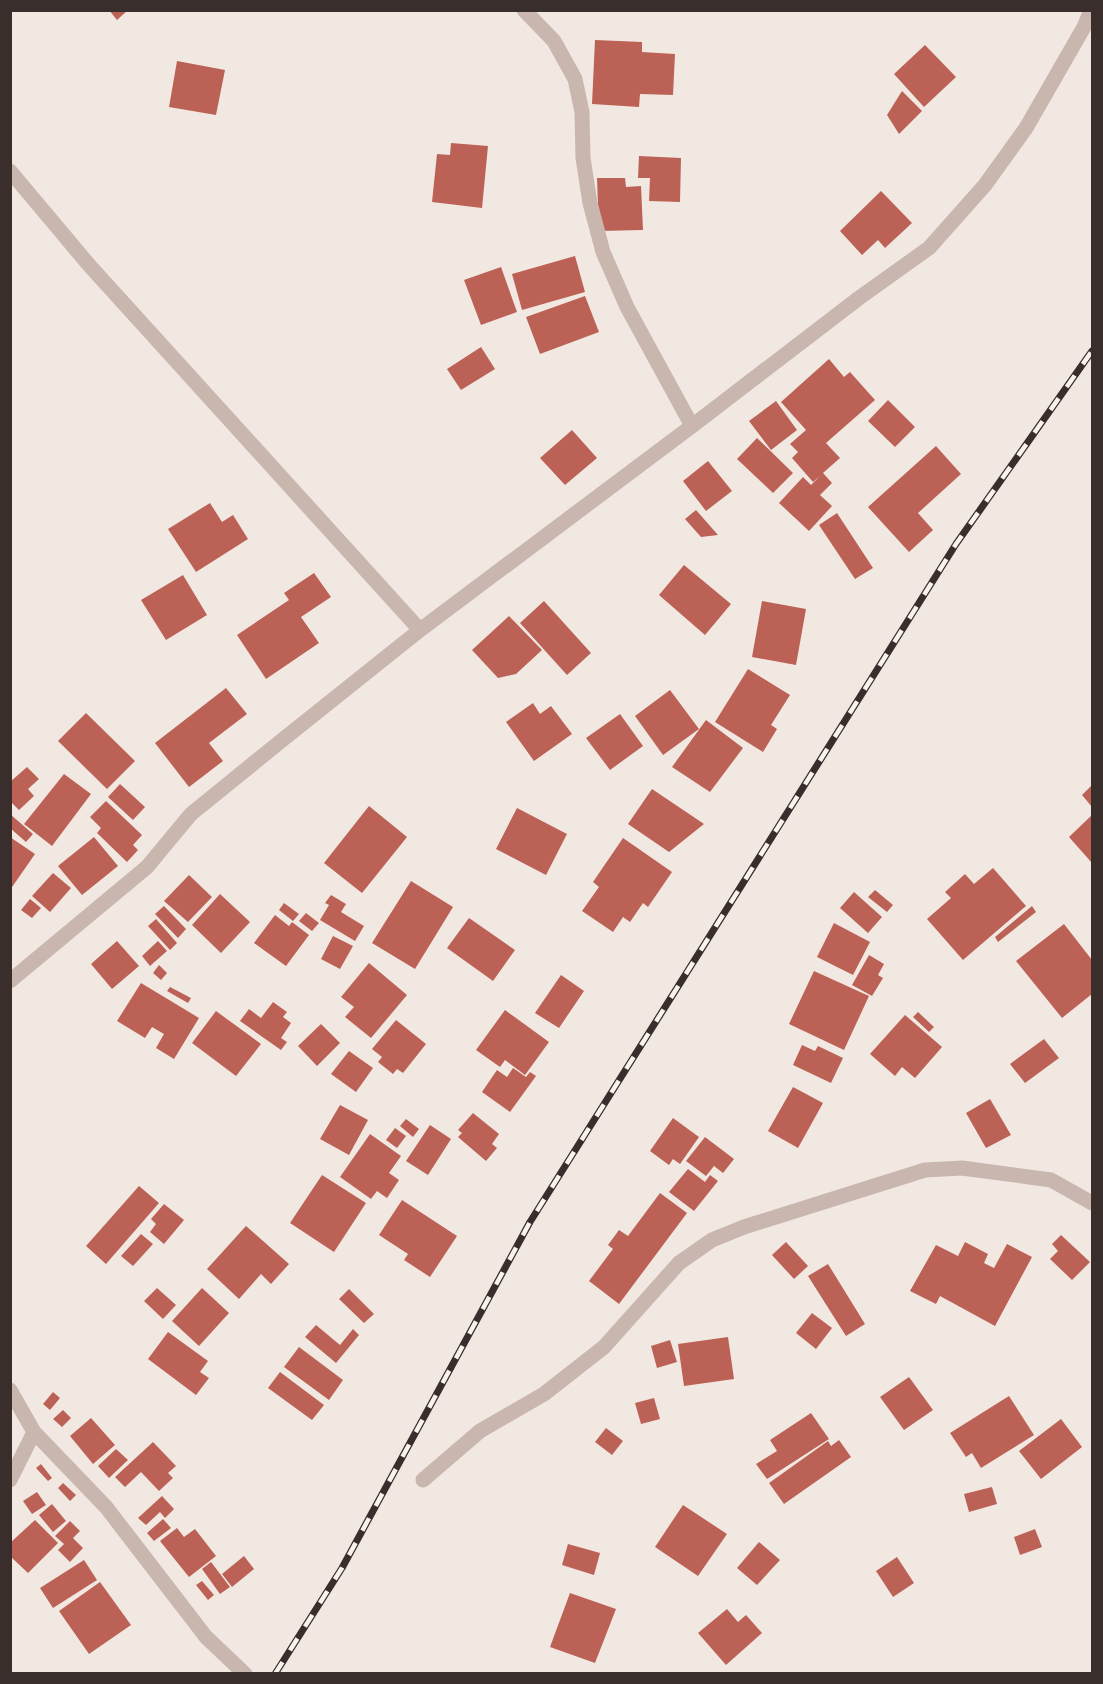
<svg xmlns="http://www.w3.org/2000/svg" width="1103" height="1684" viewBox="0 0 1103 1684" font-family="'Space Grotesk',sans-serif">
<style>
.building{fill:#bc6156}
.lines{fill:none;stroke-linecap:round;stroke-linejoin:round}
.minor{stroke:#c9b7af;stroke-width:15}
.rail-casing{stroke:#392e2c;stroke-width:7}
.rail{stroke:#f9f3ee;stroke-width:4.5;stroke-dasharray:14;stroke-linecap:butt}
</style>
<rect width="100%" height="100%" fill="#f2e8e2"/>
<path class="building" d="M109 10H128L117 20Z
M595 40 642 42V52L675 54 673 95 640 94 639 107 592 104Z
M925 45 956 77 924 107 894 74Z
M177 61 225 70 216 115 169 107Z
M902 91 922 111 899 134 887 115Z
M451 143 488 146 482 208 432 202 437 154 450 155Z
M639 156 681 158 680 202 649 201 650 178H638Z
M597 178H625L626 187 641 186 643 230 599 231Z
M881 191 912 223 885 248 878 240 862 255 840 231Z
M575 256 585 292 522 310 512 274Z
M501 267 517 312 481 325 464 280Z
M585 296 599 332 540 354 526 317Z
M481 347 495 369 461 390 447 369Z
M829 359 844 377 850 372 875 400 826 443 840 458 823 473 832 483 820 495 832 506 809 531 779 503 803 477 811 485 820 476 813 482 792 458 798 452 790 444 806 430 781 402Z
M888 400 915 427 895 447 868 421Z
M776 401 797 430 771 450 749 421Z
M572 430 597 458 565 485 540 458Z
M757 438 793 473 773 493 737 459Z
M936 446 961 474 918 513 933 530 909 552 868 507Z
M708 461 732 491 706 511 683 481Z
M210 503 222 522 233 515 248 539 196 572 168 529Z
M696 510 718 535 701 537 685 519Z
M837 513 873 568 855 579 819 525Z
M684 565 731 604 705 635 659 595Z
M314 573 331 597 301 617 319 643 266 679 237 635 289 600 284 593Z
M183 575 207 615 166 640 141 600Z
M544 601 591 653 567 675 520 623Z
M762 601 806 609 796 665 752 657Z
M509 616 542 650 516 674 498 678 472 650Z
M748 669 790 695 771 725 777 729 763 752 715 722Z
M226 688 247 714 209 743 223 761 189 787 155 743Z
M670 690 699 729 663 755 635 716Z
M533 703 540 714 551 706 572 734 534 761 506 722Z
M86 713 135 761 107 789 58 741Z
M620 714 643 746 610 770 586 738Z
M706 720 743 748 710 792 672 767Z
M27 767 39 779 28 789 34 796 19 810 10 801V782Z
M64 774 91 794 52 846 24 824Z
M120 784 145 807 133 820 108 797Z
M1092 785V807L1082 795Z
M652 789 704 824 669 852 628 824Z
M106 801 142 835 133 845 138 850 127 862 97 833 101 828 90 817Z
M369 806 407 837 362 893 324 863Z
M517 808 567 834 546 875 496 849Z
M10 814 33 834 26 842 10 828Z
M1092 815V863L1069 837Z
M10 837 35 854 10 890Z
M94 837 118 866 82 895 58 866Z
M623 838 672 872 648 907 643 903 630 922 623 917 613 932 582 911 599 887 593 882Z
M993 868 1026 906 963 960 927 919 951 898 945 892 965 874 974 884Z
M53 873 71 888 50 912 32 896Z
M189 875 212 897 188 922 164 901Z
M411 881 453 907 415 969 372 943Z
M875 890 893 905 887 912 868 897Z
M854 892 882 917 868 933 840 908Z
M220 894 250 922 221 953 192 925Z
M331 895 346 904 341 912 364 926 355 941 320 920 329 905 325 903Z
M30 899 41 908 32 918 21 910Z
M284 903 299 914 293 921 279 910Z
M164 906 186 929 178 938 155 914Z
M1032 906 1036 912 998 942 995 937Z
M306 913 319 923 312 931 299 921Z
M275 915 289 926 292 922 309 935 286 966 254 943Z
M469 918 515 950 493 981 447 948Z
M156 919 177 943 170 950 148 926Z
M834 923 870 942 853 975 817 957Z
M1064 924 1092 960V994L1062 1018 1016 961Z
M333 936 353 946 340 969 321 959Z
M117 941 139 966 112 989 91 964Z
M158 941 167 951 150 966 142 956Z
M869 955 884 964 878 975 883 978 872 996 852 985Z
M369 963 407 995 371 1038 345 1017 354 1007 341 997Z
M159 965 167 973 161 980 153 973Z
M814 971 869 996 844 1050 789 1024Z
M561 975 584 991 559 1028 535 1013Z
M141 983 199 1018 174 1059 156 1048 164 1034 152 1027 145 1038 117 1021Z
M170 987 191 998 188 1003 167 991Z
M273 1002 287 1012 283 1017 291 1023 281 1038 287 1042 281 1050 240 1021 249 1009 261 1018Z
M505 1010 549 1042 525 1075 505 1060 500 1067 476 1050Z
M216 1011 261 1044 236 1076 192 1043Z
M918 1012 934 1027 929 1032 913 1017Z
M905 1015 942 1047 915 1078 902 1067 895 1076 870 1054Z
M396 1020 426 1044 403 1073 397 1069 393 1074 378 1062 382 1057 372 1049Z
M321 1024 340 1043 317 1066 298 1046Z
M1044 1039 1059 1058 1025 1083 1010 1064Z
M802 1045 815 1051 818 1046 843 1058 831 1083 793 1065Z
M349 1051 373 1068 356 1092 331 1074Z
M513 1068 526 1077 530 1072 536 1076 510 1112 482 1092 497 1070 507 1077Z
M793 1087 823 1103 798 1148 768 1131Z
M990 1099 1011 1135 986 1148 966 1113Z
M340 1105 368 1120 349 1155 320 1139Z
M473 1113 499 1134 492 1144 497 1148 486 1161 458 1137 462 1133 458 1130Z
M673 1118 699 1137 680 1164 673 1159 669 1165 650 1151Z
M406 1119 419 1129 413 1137 400 1126Z
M430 1125 451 1139 428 1175 406 1161Z
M395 1128 406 1136 397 1148 386 1140Z
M370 1134 401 1156 389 1173 399 1180 387 1198 377 1191 371 1199 340 1177Z
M705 1137 734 1159 723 1173 714 1166 706 1176 686 1161Z
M688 1169 705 1182 710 1175 718 1181 694 1211 669 1192Z
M322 1175 366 1203 334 1252 290 1223Z
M139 1186 159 1203 106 1264 86 1246Z
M660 1193 687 1213 619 1304 589 1281 613 1249 608 1245 619 1230 628 1236Z
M402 1200 457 1236 430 1277 404 1260 408 1254 379 1235Z
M164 1204 184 1220 164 1244 150 1232 156 1224 151 1219Z
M246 1226 289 1264 271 1284 261 1274 239 1299 207 1269Z
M141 1234 153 1244 133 1266 121 1256Z
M1061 1235 1090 1262 1072 1280 1050 1259 1058 1251 1052 1244Z
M786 1242 808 1266 794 1279 772 1255Z
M965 1242 988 1254 984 1263 994 1268 1007 1244 1032 1257 995 1326 940 1296 936 1304 910 1291 936 1245 958 1256Z
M828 1264 865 1324 846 1336 808 1276Z
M157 1288 176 1305 163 1319 144 1301Z
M202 1288 229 1313 199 1346 172 1321Z
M349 1289 374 1314 364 1323 339 1299Z
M812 1313 832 1328 816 1349 796 1333Z
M316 1325 340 1345 353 1329 359 1335 336 1363 305 1337Z
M168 1332 208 1361 200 1372 209 1378 196 1395 148 1359Z
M728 1337 734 1379 684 1386 678 1344Z
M670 1340 677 1362 657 1368 651 1346Z
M299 1347 343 1380 329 1400 284 1367Z
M280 1372 324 1405 312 1420 268 1388Z
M909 1377 933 1410 904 1430 880 1397Z
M53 1392 60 1398 50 1410 43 1404Z
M1009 1396 1034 1435 981 1468 972 1453 966 1457 950 1433Z
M654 1398 660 1419 641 1424 635 1403Z
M63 1410 71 1418 62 1427 53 1419Z
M811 1413 829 1439 767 1479 756 1464 777 1451 770 1440Z
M91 1418 115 1445 93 1464 70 1436Z
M1061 1419 1082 1447 1041 1479 1019 1451Z
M606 1428 623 1441 612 1455 595 1442Z
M839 1440 851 1457 784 1504 769 1483 828 1441 831 1446Z
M153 1442 176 1466 168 1473 173 1478 159 1491 141 1472 125 1487 115 1477Z
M116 1449 128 1460 109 1478 98 1466Z
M41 1464 52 1478 48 1481 36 1468Z
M63 1483 76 1495 70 1501 58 1488Z
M992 1487 997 1504 969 1512 964 1494Z
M37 1492 46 1505 32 1514 23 1501Z
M162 1496 174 1509 165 1518 160 1512 146 1525 138 1518Z
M52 1504 66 1521 53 1532 39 1515Z
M683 1505 727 1534 698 1576 655 1547Z
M163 1519 171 1528 154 1541 147 1533Z
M35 1520 58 1543 28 1573 10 1556V1543Z
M70 1521 80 1531 73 1538 83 1548 70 1562 58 1550 64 1544 55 1536Z
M177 1528 184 1537 195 1529 216 1556 189 1577 160 1541Z
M1035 1529 1042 1547 1020 1555 1014 1537Z
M759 1542 780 1560 757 1585 737 1568Z
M568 1544 600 1553 594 1575 562 1565Z
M244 1556 254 1569 232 1587 222 1574Z
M897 1557 914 1583 893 1597 876 1571Z
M84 1560 97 1580 53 1608 40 1588Z
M211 1562 230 1587 220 1594 202 1569Z
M202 1581 214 1595 208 1600 196 1585Z
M100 1582 131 1625 89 1654 59 1611Z
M570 1593 616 1609 595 1663 550 1647Z
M727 1609 738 1622 746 1615 762 1633 726 1665 698 1633Z"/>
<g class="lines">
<path class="minor" d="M524 10 554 41 575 79 582 112 583 158 590 203 603 252 627 307 692 426
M10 171 89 265 420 630
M10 981 147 867 191 814 281 741 420 630 692 426 859 298 929 248 985 185 1026 128 1084 27 1091 10
M10 1390 34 1432 106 1507 206 1637 245 1674
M10 1480 34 1432
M423 1480 480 1431 544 1394 604 1347 679 1263 712 1240 744 1227 925 1170 962 1168 1051 1180 1092 1203"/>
<defs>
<path id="rail" d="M275 1674 342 1568 530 1222 956 544 1092 351"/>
</defs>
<use href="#rail" class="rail-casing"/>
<use href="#rail" class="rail"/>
</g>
<rect width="1103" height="1684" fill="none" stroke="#392e2c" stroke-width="24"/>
</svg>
